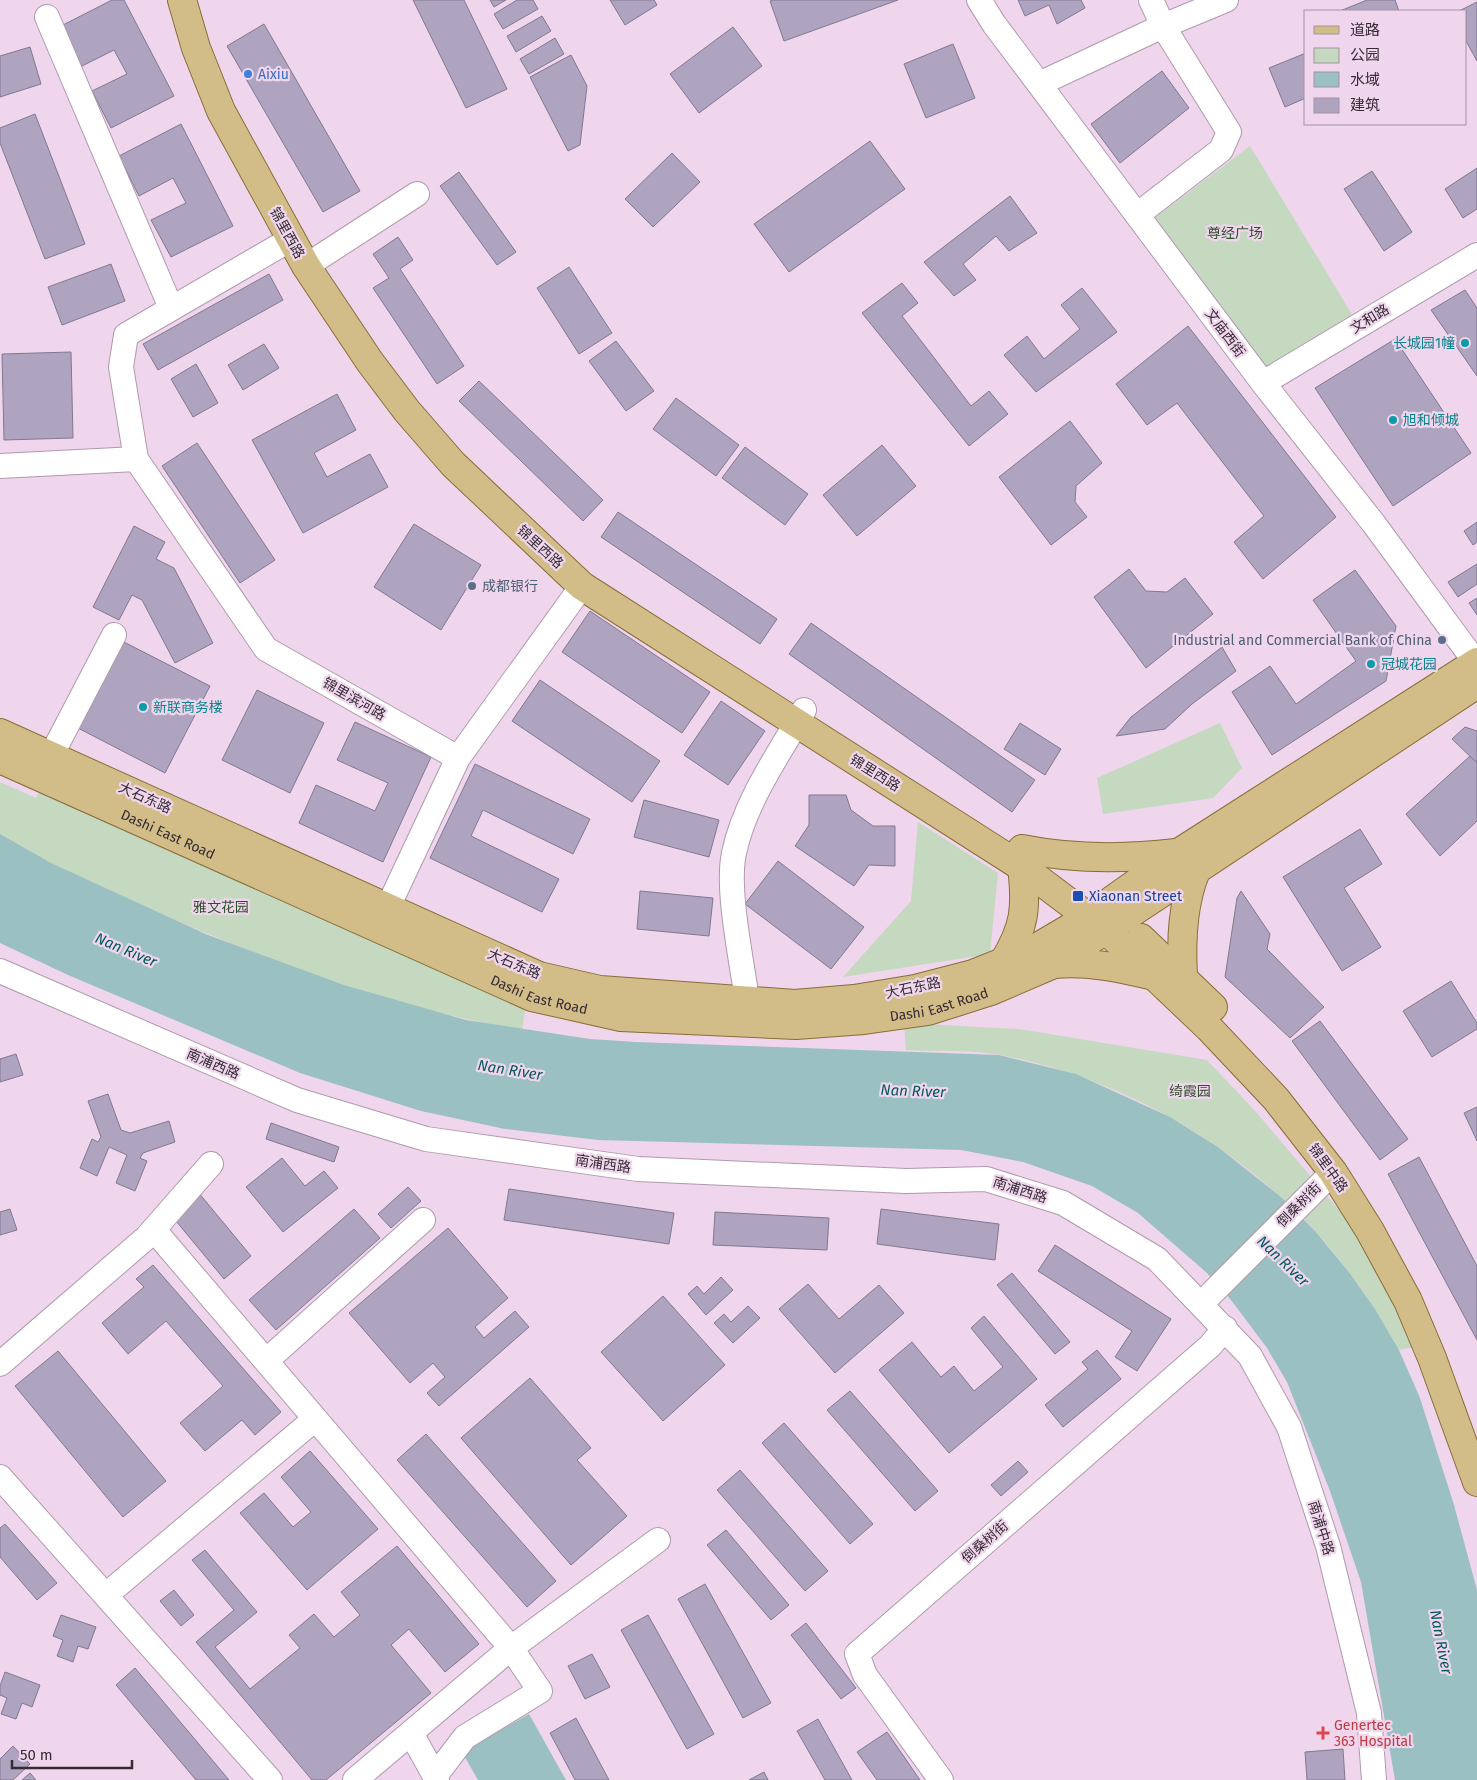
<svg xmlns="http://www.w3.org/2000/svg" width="1477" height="1780" viewBox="0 0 1477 1780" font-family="'Fira Sans','Noto Sans SC',sans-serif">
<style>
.green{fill:#c4d9c0}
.water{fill:#9ac0c2}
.building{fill:#aea4bf;stroke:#827892}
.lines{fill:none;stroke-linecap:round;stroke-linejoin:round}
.minor-casing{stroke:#b099ae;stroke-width:26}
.major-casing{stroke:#886d37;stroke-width:30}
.minor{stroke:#fff;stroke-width:24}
.major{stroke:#d2bd88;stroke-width:28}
.shop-dot{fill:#3f7fe0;stroke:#efd6ec;stroke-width:2}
.culture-dot{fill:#0f9aa8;stroke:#efd6ec;stroke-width:2}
.service-dot{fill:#5c6f8a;stroke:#efd6ec;stroke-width:2}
.transit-dot{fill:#1a4fb4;stroke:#efd6ec;stroke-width:2}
.health-dot{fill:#e0444e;stroke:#efd6ec;stroke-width:2}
.labels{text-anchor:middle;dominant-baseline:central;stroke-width:4.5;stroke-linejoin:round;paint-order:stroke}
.shop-label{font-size:14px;fill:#366cbe;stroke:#efd6ec;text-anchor:start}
.street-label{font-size:14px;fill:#352b34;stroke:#efd6ec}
.park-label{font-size:14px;fill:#2f4f2a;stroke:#efd6ec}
.culture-label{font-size:14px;fill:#0d838f;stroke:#efd6ec;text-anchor:start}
.service-label{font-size:14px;fill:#4e5e75;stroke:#efd6ec;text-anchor:start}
.transit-label{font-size:14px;fill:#164399;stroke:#efd6ec;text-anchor:start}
.health-label{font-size:14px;fill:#be3a42;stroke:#efd6ec;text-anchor:start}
.water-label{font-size:15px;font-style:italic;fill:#03585d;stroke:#efd6ec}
</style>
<rect width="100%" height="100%" fill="#efd6ec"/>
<path class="green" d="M1250 146 1353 316 1264 370 1152 220Z
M1220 723 1242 768 1213 798 1103 814 1097 778Z
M0 782 36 798 40 790 164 849 526 1005 522 1030C382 1006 247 954 118 894 80 876 33 859 0 834Z
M918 822 998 873 990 954 843 977 911 901Z
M904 1023 1019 1029 1207 1060 1256 1112 1350 1223 1421 1346 1399 1350C1384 1324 1369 1298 1350 1273 1267 1162 1136 1081 1001 1055 971 1049 937 1052 906 1050Z"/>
<path class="water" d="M0 834 51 863 208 935 344 985 466 1020 590 1039 636 1042 999 1055 1076 1074 1170 1117 1218 1147 1281 1197 1315 1231 1349 1272 1375 1309 1399 1350 1420 1398 1454 1505 1477 1590V1780H1395L1361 1582 1330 1491 1287 1382 1267 1348 1231 1300 1207 1273 1138 1213 1092 1186 1023 1162 961 1150 598 1140 505 1129 421 1111 300 1073 68 975 0 943Z
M529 1714 566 1780H478L462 1752Z"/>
<path class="building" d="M112 0H124L174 96 111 128 92 91 127 74 114 50 80 67 59 27Z
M413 0H464L507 89 466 108Z
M490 0H506L494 7Z
M517 0H533L538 9 503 29 494 14Z
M610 0H654L657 5 625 25Z
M773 0H898L784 41 770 1Z
M1018 0H1081L1085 8 1057 24 1049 5 1025 16Z
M1367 0H1395L1399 11H1340Z
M1477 2V61L1466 41V11H1459Z
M542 16 551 31 516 52 507 36Z
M264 24 360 191 323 212 227 46Z
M733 27 762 66 699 113 670 74Z
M555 38 564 54 529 74 520 59Z
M953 44 975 98 926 118 904 64Z
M30 47 41 84 0 97V56Z
M1306 53V98L1285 107 1269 68Z
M571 55 587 86 580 145 568 151 530 77Z
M1162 71 1189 108 1120 163 1091 124Z
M35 114 85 244 45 259 0 143V128Z
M181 124 233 226 171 257 151 220 186 203 173 178 139 196 119 156Z
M870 141 905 189 789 272 754 224Z
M672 153 700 182 653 227 625 199Z
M1477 168V209L1463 218 1445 189Z
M1372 171 1412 232 1384 251 1344 189Z
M459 172 516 252 497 265 440 186Z
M1010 196 1037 233 1009 251 996 236 963 264 976 280 954 296 924 262Z
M398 237 413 260 400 269 464 366 437 384 373 288 389 278 373 254Z
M111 264 125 301 62 325 48 287Z
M569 267 612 333 579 354 537 288Z
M269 274 283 300 158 370 143 344Z
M902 283 918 303 902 316 971 406 989 391 1008 414 969 446 862 313Z
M1082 288 1117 332 1036 392 1004 355 1027 336 1044 359 1080 329 1061 305Z
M1465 290 1477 308V376L1431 310Z
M1188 326 1336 517 1263 579 1234 542 1264 516 1177 403 1147 425 1116 384Z
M1395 339 1471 453 1393 506 1315 388Z
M616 341 654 391 626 411 589 361Z
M264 344 279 368 243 390 228 365Z
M71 352 73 438 4 440 2 354Z
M196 364 218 403 193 417 171 379Z
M479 381 603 500 583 521 459 401Z
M337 394 356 430 314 453 327 477 370 454 388 487 303 533 252 440Z
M676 398 739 445 716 476 653 429Z
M1070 421 1102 463 1076 486 1075 502 1087 517 1051 545 999 477Z
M197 443 275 560 240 583 162 466Z
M882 445 916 486 857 536 823 495Z
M745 447 808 494 785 525 722 478Z
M618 512 777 619 760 644 601 537Z
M1477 522V542L1473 545 1464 531Z
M414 524 481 565 441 630 374 587Z
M134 526 165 542 156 559 174 568 213 643 175 663 142 600 132 595 119 620 93 607Z
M1477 564V584L1458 597 1448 582Z
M1129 569 1146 591 1167 592 1185 578 1213 614 1146 668 1094 597Z
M1355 570 1396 626 1386 681 1272 755 1232 692 1270 666 1296 704 1356 661 1313 600Z
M1477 598V615L1469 603Z
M590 611 710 692 682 733 562 652Z
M811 623 1035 780 1012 812 789 654Z
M120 640 210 686 165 773 76 727Z
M1222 647 1236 671 1192 704 1165 729 1116 736 1131 717Z
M540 680 660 761 632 802 512 721Z
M257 690 324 723 290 793 222 760Z
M721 701 765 731 728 785 684 755Z
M355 722 431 757 383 862 299 823 316 785 375 811 388 783 337 760Z
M1020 723 1061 749 1045 775 1004 749Z
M1465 727 1477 731V763L1452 739Z
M1470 756 1477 763V821L1440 856 1406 814Z
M475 764 590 819 573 854 483 810 471 836 559 879 542 912 430 858Z
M809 795H846L851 810 873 826H895V866L869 865 854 886 795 846 809 825Z
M644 800 719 820 709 857 634 837Z
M1360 829 1382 864 1344 888 1381 947 1342 971 1283 877Z
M778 861 864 927 831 969 745 904Z
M640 891 713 898 709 936 637 929Z
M1241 891 1270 934 1267 949 1324 1007 1290 1038 1225 977 1237 898Z
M1451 981 1477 1023V1029L1432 1057 1403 1011Z
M1320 1021 1408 1139 1380 1160 1292 1041Z
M16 1054 23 1075 0 1082V1059Z
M108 1094 121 1130 130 1133 169 1121 175 1142 143 1153 140 1158 147 1161 135 1191 116 1183 127 1155 109 1147 97 1176 80 1168 92 1139 98 1142 101 1137 88 1101Z
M1477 1107V1141L1464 1113Z
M271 1123 339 1147 334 1162 266 1139Z
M1419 1157 1477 1266V1340L1388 1174Z
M282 1158 305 1186 324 1171 338 1188 283 1232 246 1187Z
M408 1187 421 1201 391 1228 378 1214Z
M509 1189 674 1213 669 1244 504 1220Z
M198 1192 251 1256 224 1279 171 1215Z
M10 1209 17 1230 0 1235V1212Z
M354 1209 380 1238 276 1330 249 1300Z
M881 1209 999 1224 995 1260 877 1244Z
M715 1212 829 1218 827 1250 713 1245Z
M448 1228 508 1298 475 1327 484 1338 515 1311 529 1327 439 1406 427 1393 445 1377 433 1363 410 1383 349 1313Z
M1055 1245 1171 1319 1137 1371 1115 1357 1132 1331 1038 1271Z
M153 1265 281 1412 255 1435 242 1420 205 1451 180 1423 223 1386 166 1321 128 1354 102 1323 144 1287 136 1279Z
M1012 1273 1070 1342 1055 1354 997 1285Z
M721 1277 733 1290 706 1315 688 1294 697 1286 704 1294Z
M808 1284 839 1319 879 1285 904 1313 835 1373 779 1309Z
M663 1296 725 1365 663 1421 601 1352Z
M748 1306 760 1318 733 1343 714 1323 724 1314 731 1322Z
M984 1316 1037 1379 949 1453 879 1370 912 1342 941 1377 954 1366 974 1391 1003 1367 971 1328Z
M1097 1350 1121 1379 1063 1427 1045 1405 1088 1369 1082 1362Z
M58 1351 166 1481 123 1517 15 1386Z
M530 1378 591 1448 577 1460 627 1516 571 1565 461 1438Z
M850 1391 938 1491 915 1511 827 1410Z
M784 1423 873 1524 850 1544 762 1443Z
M426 1434 556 1581 527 1607 397 1460Z
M310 1451 378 1529 307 1590 240 1513 264 1493 293 1527 311 1512 281 1477Z
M1018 1461 1028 1472 1001 1496 991 1485Z
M740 1470 828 1571 805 1591 717 1490Z
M5 1524 57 1583 37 1600 0 1557V1528Z
M726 1530 789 1605 771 1620 707 1545Z
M397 1546 479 1644 445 1672 409 1629 391 1645 431 1693 326 1780H312L196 1642 234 1610 192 1560 205 1550 257 1612 215 1647 250 1689 300 1648 289 1635 314 1614 334 1637 360 1615 341 1592Z
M705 1584 771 1703 743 1718 678 1599Z
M174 1590 194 1615 181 1626 160 1601Z
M61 1615 96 1627 88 1649 78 1646 73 1662 57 1656 63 1640 53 1636Z
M648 1615 714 1734 687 1749 621 1630Z
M806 1623 856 1688 841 1699 791 1635Z
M592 1654 610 1687 585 1699 568 1666Z
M135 1668 229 1780H196L116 1685Z
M5 1672 40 1685 32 1707 22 1703 16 1719 1 1714 7 1698 0 1695V1686Z
M576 1718 609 1780H575L550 1733Z
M818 1719 852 1780H825L797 1731Z
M887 1732 920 1780H877L857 1752Z
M13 1746 30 1764 13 1780H0V1759Z
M1343 1749 1345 1780H1307L1305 1752Z
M764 1772 768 1780H749Z
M30 1773 36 1780H22Z"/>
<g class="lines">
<defs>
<path id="minor" d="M979 0 994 24 1263 383 1374 524 1476 663
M47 17 171 308
M1039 84 1163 26 1226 0
M1137 215 1221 150 1229 132 1163 26 1151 0
M306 266 417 194
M1263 383 1477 255
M136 459 266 649 458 758 582 586
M0 466 136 459 121 367 126 335 291 239
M51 756 114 635
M388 907 458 758
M0 971 297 1100 426 1139 638 1169 906 1181 986 1179 1063 1203 1157 1259 1250 1356 1289 1427 1328 1546 1369 1713 1374 1780
M747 1000C742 961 726 890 734 853 745 801 778 756 804 710
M154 1230 511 1648 540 1691 465 1737 435 1776
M1202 1303 1333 1172
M266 1361 423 1220
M0 1364 147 1237 211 1164
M0 1477 270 1780
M106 1595 315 1419
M411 1733 437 1780
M355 1780 511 1648 658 1540
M941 1780 865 1675 857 1654 1210 1346 1225 1328"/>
<g id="major">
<path d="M182 0 196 48 221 111 306 266 370 362 407 411 453 464 582 586 1022 867 1107 931 1209 1028 1276 1099 1333 1172 1370 1231 1408 1301 1432 1358 1477 1482"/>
<path d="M0 733 539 976 600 990 795 1004 854 999 915 989 973 974 1031 951 1087 918 1180 852 1477 662"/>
<path id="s1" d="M0 759 532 997 621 1017 796 1025 864 1020 928 1011 991 991 1054 964 1477 684"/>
<path d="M1022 849C1072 859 1125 859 1176 853"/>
<path d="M1141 938 1213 1007"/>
<path d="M1003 963C1025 927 1027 908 1022 867"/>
<path d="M1054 964C1089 961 1121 968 1154 976"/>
<path d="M1183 976C1181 941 1182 904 1196 871"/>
</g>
</defs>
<use href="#minor" class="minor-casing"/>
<use href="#major" class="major-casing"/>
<use href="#minor" class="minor"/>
<use href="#major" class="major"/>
</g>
<circle class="shop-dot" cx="248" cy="74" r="5"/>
<g class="culture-dot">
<circle cx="1465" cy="343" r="5"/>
<circle cx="1393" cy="420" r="5"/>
<circle cx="1371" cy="664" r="5"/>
<circle cx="143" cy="707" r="5"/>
</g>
<g class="service-dot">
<circle cx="472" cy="586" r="5"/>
<circle cx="1442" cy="640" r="5"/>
</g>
<rect class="transit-dot" x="1072" y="890" width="12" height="12" rx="2.5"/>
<path class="health-dot" d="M1320.5 1725.5h5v5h5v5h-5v5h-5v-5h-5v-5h5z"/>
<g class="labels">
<g class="shop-label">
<text x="258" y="74">Aixiu</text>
</g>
<g class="street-label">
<text transform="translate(287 233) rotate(61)">锦里西路</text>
<text transform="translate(1370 319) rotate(-31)">文和路</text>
<text transform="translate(1225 333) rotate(53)">文庙西街</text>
<text transform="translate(540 547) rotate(42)">锦里西路</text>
<text transform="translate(354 699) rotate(30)">锦里滨河路</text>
<text transform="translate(875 773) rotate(32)">锦里西路</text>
<text transform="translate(145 798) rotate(24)">大石东路</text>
<text stroke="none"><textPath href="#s1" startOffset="184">Dashi East Road</textPath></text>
<text transform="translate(514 964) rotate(23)">大石东路</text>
<text transform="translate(913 988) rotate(-12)">大石东路</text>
<text stroke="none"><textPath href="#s1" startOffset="589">Dashi East Road</textPath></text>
<text stroke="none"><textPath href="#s1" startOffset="994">Dashi East Road</textPath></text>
<text transform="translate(213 1064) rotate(23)">南浦西路</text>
<text transform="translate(603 1164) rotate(8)">南浦西路</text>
<text transform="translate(1328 1168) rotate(54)">锦里中路</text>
<text transform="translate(1020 1190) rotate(18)">南浦西路</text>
<text transform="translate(1299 1205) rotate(-45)">倒桑树街</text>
<text transform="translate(1321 1528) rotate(73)">南浦中路</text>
<text transform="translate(985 1542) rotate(-41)">倒桑树街</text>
</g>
<g class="park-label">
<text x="1235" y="233">尊经广场</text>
<text x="221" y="907">雅文花园</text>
<text x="1190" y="1091">绮霞园</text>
</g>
<g class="culture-label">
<text x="1455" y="343" text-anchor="end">长城园1幢</text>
<text x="1403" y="420">旭和倾城</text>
<text x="1381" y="664">冠城花园</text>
<text x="153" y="707">新联商务楼</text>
</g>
<g class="service-label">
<text x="482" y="586">成都银行</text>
<text x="1432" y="640" text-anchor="end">Industrial and Commercial Bank of China</text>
</g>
<g class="transit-label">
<text x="1089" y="896">Xiaonan Street</text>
</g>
<g class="health-label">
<text x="1334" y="1725">Genertec<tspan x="1334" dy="16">363 Hospital</tspan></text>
</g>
<g class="water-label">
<text transform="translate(126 950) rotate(23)">Nan River</text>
<text transform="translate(510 1070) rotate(9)">Nan River</text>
<text transform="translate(913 1091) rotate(2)">Nan River</text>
<text transform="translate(1283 1261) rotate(44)">Nan River</text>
<text transform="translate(1441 1642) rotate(79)">Nan River</text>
</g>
</g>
<rect x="1304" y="10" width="162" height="115" fill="#efd6ec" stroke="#a592a2"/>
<rect x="1314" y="26" width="25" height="8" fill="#d2bd88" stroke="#a592a2"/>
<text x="1350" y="35" font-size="15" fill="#352b34">道路</text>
<rect x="1314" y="48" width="25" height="15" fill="#c4d9c0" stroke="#a592a2"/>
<text x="1350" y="60" font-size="15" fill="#352b34">公园</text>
<rect x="1314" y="72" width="25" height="15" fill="#9ac0c2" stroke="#a592a2"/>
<text x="1350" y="85" font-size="15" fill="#352b34">水域</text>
<rect x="1314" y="98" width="25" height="15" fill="#aea4bf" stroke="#a592a2"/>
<text x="1350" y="110" font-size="15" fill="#352b34">建筑</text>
<path d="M12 1760v8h120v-8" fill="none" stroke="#352b34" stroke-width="2.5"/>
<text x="20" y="1760" font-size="15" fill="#352b34" stroke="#efd6ec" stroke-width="4" paint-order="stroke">50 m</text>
</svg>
